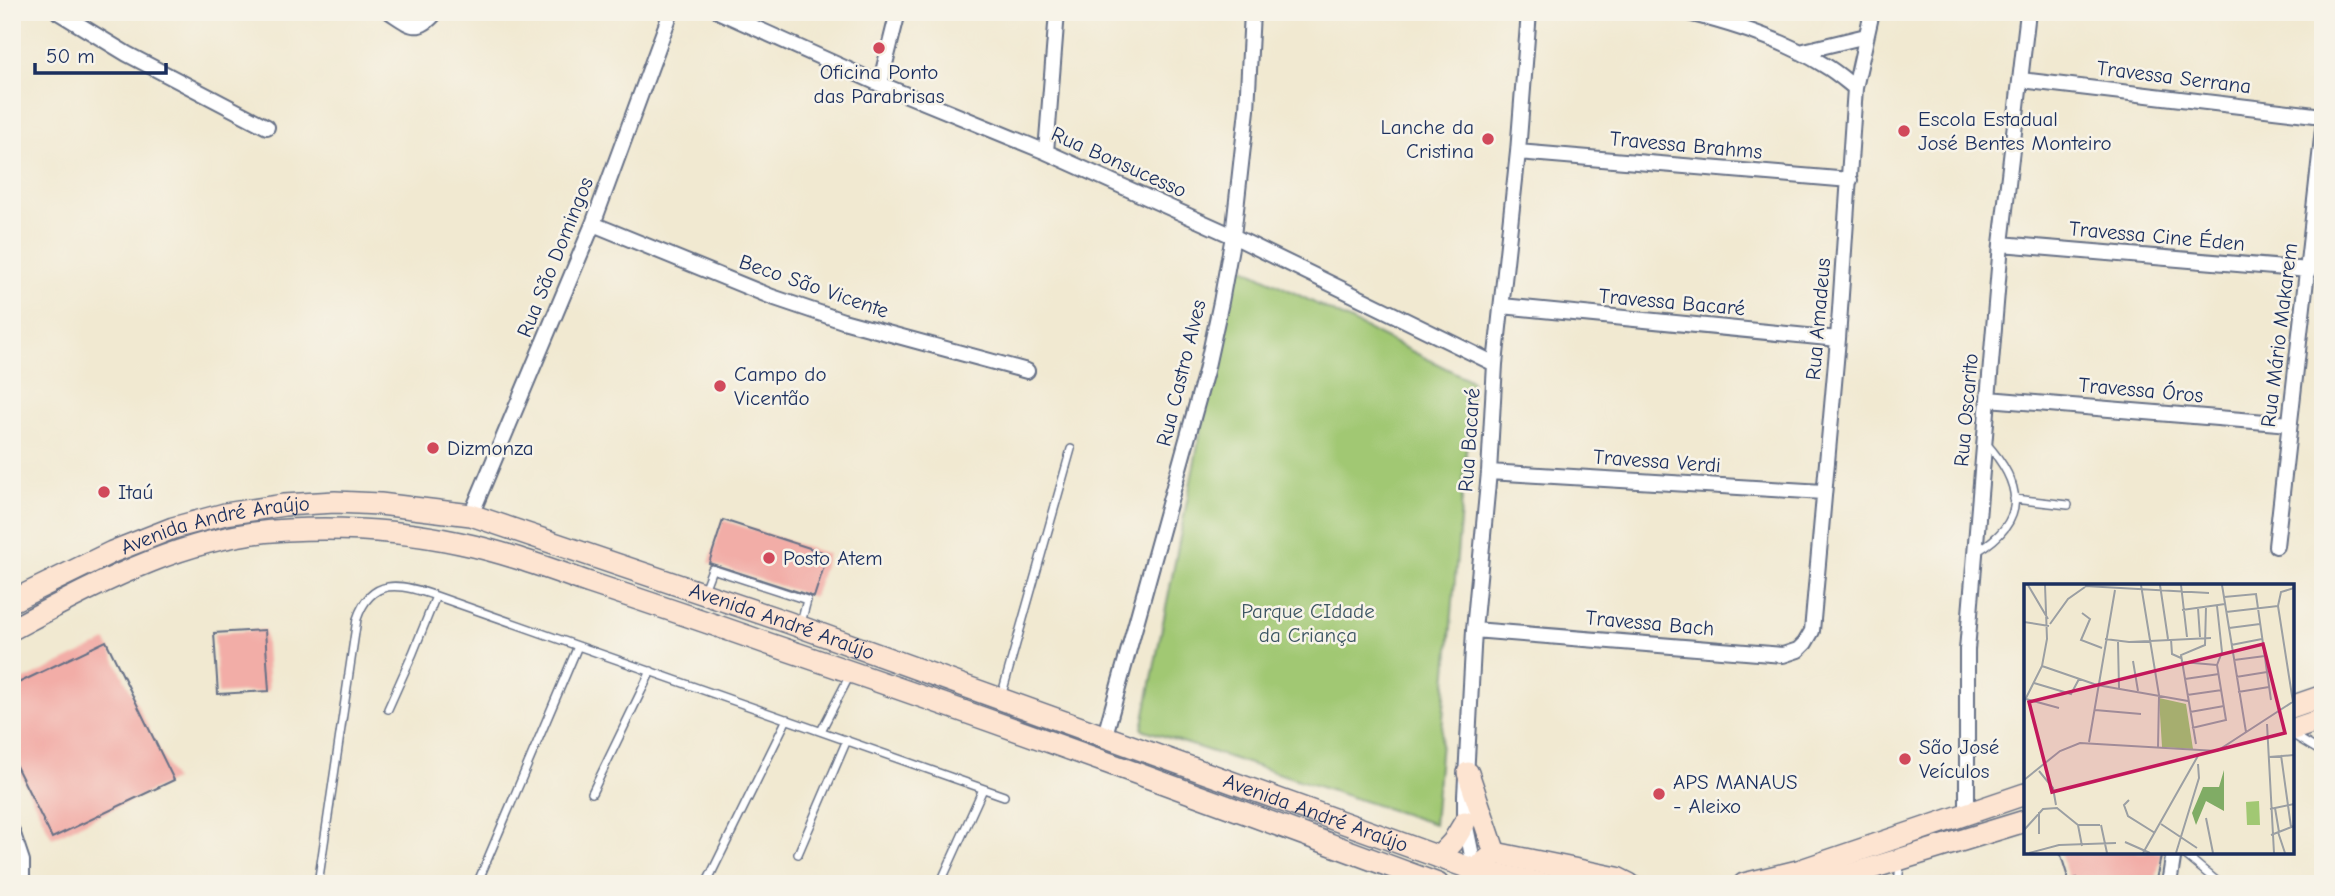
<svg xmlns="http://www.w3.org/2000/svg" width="2335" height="896" viewBox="0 0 2335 896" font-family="'Comic Neue',sans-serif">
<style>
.green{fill:#a1c873;stroke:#5e7c68;stroke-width:2}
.building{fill:#f2ada7}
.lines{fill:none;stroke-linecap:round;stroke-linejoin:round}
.lane-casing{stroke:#667086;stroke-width:10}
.street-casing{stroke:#667086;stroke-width:18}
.secondary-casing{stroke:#667086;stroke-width:24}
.lane{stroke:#fff;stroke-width:7}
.street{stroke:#fff;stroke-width:14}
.secondary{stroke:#fde4d1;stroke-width:21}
.poi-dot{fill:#d1495b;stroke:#f7f3e8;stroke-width:2.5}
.labels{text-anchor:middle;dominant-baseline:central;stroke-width:5;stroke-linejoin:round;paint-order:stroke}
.poi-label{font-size:21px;fill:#1b2f5e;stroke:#f7f3e8;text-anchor:start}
.street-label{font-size:21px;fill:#1b2f5e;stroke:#f7f3e8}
.park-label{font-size:21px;fill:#3c5563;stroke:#f7f3e8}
.inset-road{fill:none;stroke:#9b9fa3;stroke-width:2}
.view{fill:#c2185b;fill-opacity:0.15;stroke:#c2185b;stroke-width:3.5}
.inset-edge{fill:none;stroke:#1b2f5e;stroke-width:3.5}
</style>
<rect width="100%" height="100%" fill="#f7f3e8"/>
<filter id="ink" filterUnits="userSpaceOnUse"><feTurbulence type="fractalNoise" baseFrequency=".0143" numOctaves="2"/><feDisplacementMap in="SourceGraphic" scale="14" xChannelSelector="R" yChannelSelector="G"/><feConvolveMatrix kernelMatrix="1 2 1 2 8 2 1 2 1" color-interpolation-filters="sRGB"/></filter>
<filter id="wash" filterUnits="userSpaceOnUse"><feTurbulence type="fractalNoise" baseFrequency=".00686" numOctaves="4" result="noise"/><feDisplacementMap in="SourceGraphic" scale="28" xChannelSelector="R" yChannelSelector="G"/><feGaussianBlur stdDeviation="1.57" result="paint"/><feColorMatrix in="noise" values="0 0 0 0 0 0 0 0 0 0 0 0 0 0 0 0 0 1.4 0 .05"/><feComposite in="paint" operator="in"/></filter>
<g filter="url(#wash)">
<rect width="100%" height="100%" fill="#f1e9d1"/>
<path class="green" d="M1234 263 1472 381 1434 824 1142 729Z"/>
<g id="blocks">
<path class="building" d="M723 520 828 554 814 597 709 563Z
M265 630 269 691 218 694 214 633Z
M106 641 174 780 52 838 12 758V686Z
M2060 852H2162L2155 884H2079L2077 878 2069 881Z"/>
</g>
</g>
<g filter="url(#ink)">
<use href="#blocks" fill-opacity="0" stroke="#667086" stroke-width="2"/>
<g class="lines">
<defs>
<path id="lane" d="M2014 499 2068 505
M1976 552C2029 521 2023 484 1985 442
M704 590 712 569 807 600 801 623
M1001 697 1071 449
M388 709 413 653 436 596
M821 731 850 675
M2293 735 2323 753
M592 793 651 671
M2182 852 2220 884
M798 854 847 740
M318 884 357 619C371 577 400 583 436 596L1004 796
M477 884 578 646
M706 884 787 719
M940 884 983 789
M1898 884 1900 864"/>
<path id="street" d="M58 12 127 54 267 127
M390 12C410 25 418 34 436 12
M720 12 880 84 1046 152 1233 236 1495 364
M1684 12C1730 23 1784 40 1824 65 1835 71 1845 80 1855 88
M1800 52 1866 36
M2021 80 2323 116
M880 84 898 12
M1046 152 1057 12
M1518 152 1850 180
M593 224 772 297 843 321 1027 371
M2001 244 2309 270
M1502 306 1838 339
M1988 399 2290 424
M1489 472 1823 492
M471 515 593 224 671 12
M2276 546 2323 129
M1474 630 1783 655 1798 650 1805 643 1812 631 1838 339 1855 88 1872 12
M1105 735 1206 371 1221 302 1233 236 1247 110 1252 12
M1967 812V650L2001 244 2028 12
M12 831 22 861V884
M1474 884 1475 870 1465 822V796L1474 630 1489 472 1495 364 1518 152 1529 12
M2169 884 2174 852"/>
<g id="secondary">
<path id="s1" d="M12 601 112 552 173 528 225 514 284 505 335 502 380 504 471 515 787 622 1475 870 1545 884"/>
<path d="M12 629C99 583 187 534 287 530 344 527 404 531 460 543 504 552 547 568 590 583 650 603 710 623 769 644 994 720 1216 802 1438 884"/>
<path d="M2291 707 2323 696"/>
<path d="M2291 730 2323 719"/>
<path d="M1468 773 1495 853"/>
<path d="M1439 857 1453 842 1465 822"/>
<path d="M1475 870 1495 853 1617 878 1629 884"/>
<path d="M1744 884 1798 871 2025 794"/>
<path d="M1820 884 2025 821"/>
</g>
</defs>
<use href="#lane" class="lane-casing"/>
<use href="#street" class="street-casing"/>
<use href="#secondary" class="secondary-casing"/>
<use href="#lane" class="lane"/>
<use href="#street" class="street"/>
<use href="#secondary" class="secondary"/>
</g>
</g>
<g class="poi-dot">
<circle cx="879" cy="48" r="7"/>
<circle cx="1904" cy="131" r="7"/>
<circle cx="1488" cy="139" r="7"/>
<circle cx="720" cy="386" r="7"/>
<circle cx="433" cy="448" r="7"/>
<circle cx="104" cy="492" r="7"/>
<circle cx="769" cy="558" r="7"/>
<circle cx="1905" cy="759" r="7"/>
<circle cx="1659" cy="794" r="7"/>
</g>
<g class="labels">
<g class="poi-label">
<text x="879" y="72" text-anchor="middle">Oficina Ponto<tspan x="879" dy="24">das Parabrisas</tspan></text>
<text x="1918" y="119">Escola Estadual<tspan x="1918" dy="24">José Bentes Monteiro</tspan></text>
<text x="1474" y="127" text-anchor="end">Lanche da<tspan x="1474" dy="24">Cristina</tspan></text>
<text x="734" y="374">Campo do<tspan x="734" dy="24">Vicentão</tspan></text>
<text x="447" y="448">Dizmonza</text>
<text x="118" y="492">Itaú</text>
<text x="783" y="558">Posto Atem</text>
<text x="1919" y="747">São José<tspan x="1919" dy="24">Veículos</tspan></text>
<text x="1673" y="782">APS MANAUS<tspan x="1673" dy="24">- Aleixo</tspan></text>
</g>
<g class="street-label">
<text transform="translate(2174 77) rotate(7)">Travessa Serrana</text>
<text transform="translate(1686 145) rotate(5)">Travessa Brahms</text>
<text transform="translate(1119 162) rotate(24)">Rua Bonsucesso</text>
<text transform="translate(2157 236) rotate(5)">Travessa Cine Éden</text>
<text transform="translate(555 257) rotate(-68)">Rua São Domingos</text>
<text transform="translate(814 286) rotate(19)">Beco São Vicente</text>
<text transform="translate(1672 302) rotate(5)">Travessa Bacaré</text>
<text transform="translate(1818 319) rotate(-85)">Rua Amadeus</text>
<text transform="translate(2279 335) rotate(-83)">Rua Mário Makarem</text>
<text transform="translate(1181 373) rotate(-76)">Rua Castro Alves</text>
<text transform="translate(2141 390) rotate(5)">Travessa Óros</text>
<text transform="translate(1966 410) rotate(-85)">Rua Oscarito</text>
<text transform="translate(1469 440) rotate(-86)">Rua Bacaré</text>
<text transform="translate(1657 461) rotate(4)">Travessa Verdi</text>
<text stroke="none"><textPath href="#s1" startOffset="219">Avenida André Araújo</textPath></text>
<text stroke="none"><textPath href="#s1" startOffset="807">Avenida André Araújo</textPath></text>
<text transform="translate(1650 623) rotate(5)">Travessa Bach</text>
<text stroke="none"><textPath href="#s1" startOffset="1374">Avenida André Araújo</textPath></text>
</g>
<g class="park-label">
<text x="1308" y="611">Parque CIdade<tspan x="1308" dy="24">da Criança</tspan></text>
</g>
</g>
<g transform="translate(2024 584)">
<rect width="270" height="270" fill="#f1e9d1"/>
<path d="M135 114 162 120 169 165 138 163ZM235 217 236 241H223L222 218Z" fill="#a1c873"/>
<path d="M200 186V227L182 217 172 241 168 229 179 203H195Z" fill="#80ac65"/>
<path class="inset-road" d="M4 1 24 35M117 1 135 111 134 164M136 1 144 55M157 1 163 53M198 1 222 148M61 2 185 9M200 13 232 10 247 116M174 24 176 53M158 26 201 20M202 28 254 22M58 29 66 35 57 56 78 64M0 38 25 42M26 40 44 15 61 3M205 44 236 40M81 55 105 58 187 54M147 55 148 70 157 74M94 58 95 104M207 61 238 55M210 76 241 72M109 77 114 107M158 78 193 81M18 82 73 101 164 117M212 93 243 88M161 95 195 90M10 99 47 110 55 95M214 108 245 103M163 111 198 106M2 115 35 124M0 118 18 82 23 55 21 1M269 118 254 22 257 8 270 4M71 126 117 130M166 128 200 122M243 140 250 269M168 144 202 136 193 81 198 68 193 22M65 158 91 6M172 160 157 71 181 61 182 23M257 171 267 243M245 173 270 171M15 187 29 204 32 221M0 196 36 167 56 159 193 167 270 117M105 216 100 221 104 232 131 249M251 224 255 248M246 225 270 220M15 228V250M182 234 189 269M137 240 173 264M54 241H76M77 241 83 269M0 246 19 225 33 224 54 241 58 262M254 248 261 269M247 251 270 242M101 258 126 269M5 269 35 261 92 259M119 269 175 170M152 269 175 194 174 180"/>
<path class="view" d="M239 60 261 149 28 208 5 118Z"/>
<rect width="270" height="270" class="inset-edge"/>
</g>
<rect width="2335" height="896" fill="none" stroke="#f7f3e8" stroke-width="42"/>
<path d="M35 63v10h131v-10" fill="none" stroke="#1b2f5e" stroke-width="3.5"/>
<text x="46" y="63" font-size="21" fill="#1b2f5e" stroke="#f7f3e8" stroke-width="5" paint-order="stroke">50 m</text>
</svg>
